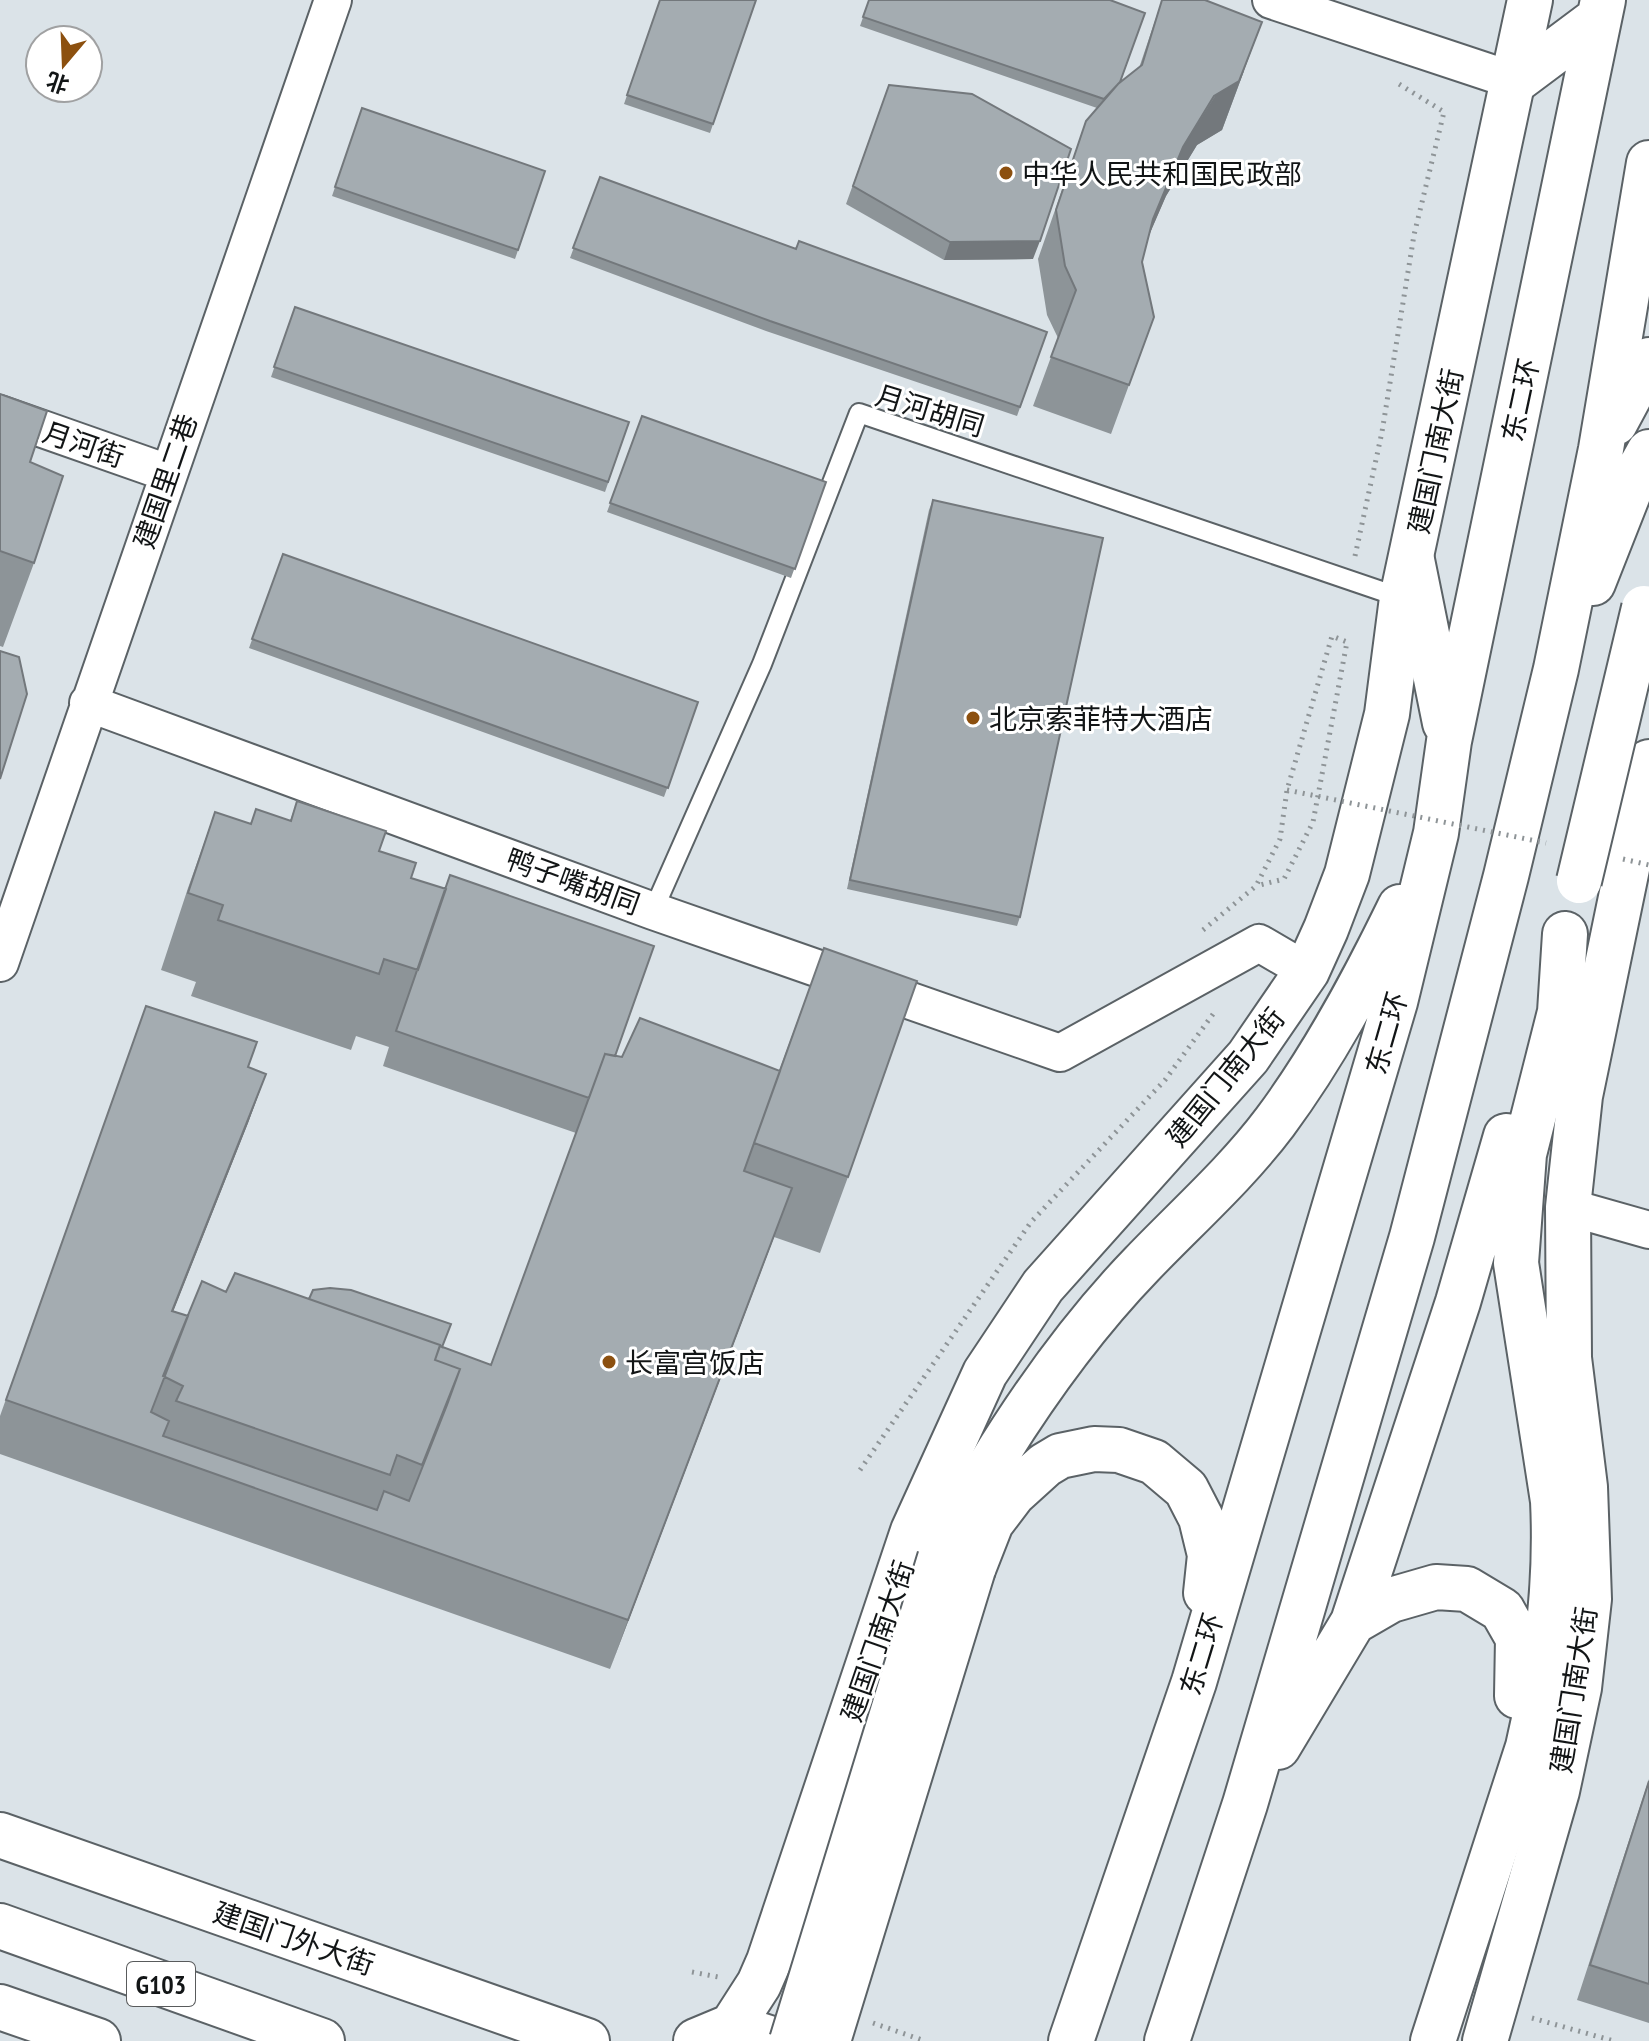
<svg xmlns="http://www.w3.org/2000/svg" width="1649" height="2041" viewBox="0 0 1649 2041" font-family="'PT Sans Narrow','Noto Sans SC',sans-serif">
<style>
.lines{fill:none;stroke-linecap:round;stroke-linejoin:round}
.service-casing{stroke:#5b6266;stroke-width:22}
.minor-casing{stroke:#5b6266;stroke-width:40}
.tertiary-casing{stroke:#5b6266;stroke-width:48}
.trunk-casing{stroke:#5b6266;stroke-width:48}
.path{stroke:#8e9497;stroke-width:5;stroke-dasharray:2 6;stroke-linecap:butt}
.service{stroke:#fff;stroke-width:18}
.minor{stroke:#fff;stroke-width:36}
.tertiary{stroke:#fff;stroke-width:44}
.trunk{stroke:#fff;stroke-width:44}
.trunk-bridge-casing{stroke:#5b6266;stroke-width:48;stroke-linecap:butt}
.path-bridge{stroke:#8e9497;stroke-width:5;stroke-dasharray:2 6;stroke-linecap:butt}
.trunk-bridge{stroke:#fff;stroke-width:44}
.wall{fill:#8d9498}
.shaded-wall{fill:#73787c}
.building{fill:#a4acb1;stroke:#73787c;stroke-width:2}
.poi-dot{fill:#8c500f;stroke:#fff;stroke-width:3}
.labels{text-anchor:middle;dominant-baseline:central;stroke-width:6;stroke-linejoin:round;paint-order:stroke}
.shield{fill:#fff;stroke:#595b5c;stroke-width:2}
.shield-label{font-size:26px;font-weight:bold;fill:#121516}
.poi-label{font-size:28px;fill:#121516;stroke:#fff;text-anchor:start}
.street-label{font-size:28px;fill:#121516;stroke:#fff}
</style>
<rect width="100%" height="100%" fill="#dbe3e8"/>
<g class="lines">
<defs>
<path id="service" d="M653 911 762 664 859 413 1402 598"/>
<path id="minor" d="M1271 0 1515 81
M0 414 168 473
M88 703 653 911 1060 1053 1259 943 1307 971
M0 963 333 0
M1568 1207 1649 1230"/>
<path id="tertiary" d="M0 1835 587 2041
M732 2026 759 1984 769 1961 913 1531 985 1373 1043 1286 1248 1057 1307 971 1326 929 1347 874 1387 714 1402 598 1530 0
M696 2041 732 2026 778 2041
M1485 2041 1557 1791 1579 1688 1589 1599 1585 1487 1569 1358 1568 1207 1580 1096 1649 762"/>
<path id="trunk" d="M1515 81 1598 19
M1615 423 1649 360
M1412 560 1445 723
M1593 583 1634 479 1649 452
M940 1558C952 1525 971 1497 989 1467 1033 1395 1083 1325 1142 1264 1187 1217 1236 1174 1275 1122 1324 1056 1364 981 1400 907
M973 1569 991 1523 1013 1494 1045 1465 1060 1456 1094 1449 1119 1450 1154 1462 1186 1489 1201 1518 1210 1555 1206 1593
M1353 1622 1458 1302 1506 1136
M1278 1747 1353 1622 1391 1600 1436 1587 1467 1589 1502 1610 1518 1638 1517 1696
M0 1926 322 2041
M0 2007 98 2041
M1071 2041 1194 1682 1395 1002 1436 833 1449 741 1603 0
M1167 2041 1245 1804 1412 1237 1506 876 1556 669 1601 449 1649 163
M1433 2041 1528 1747C1547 1666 1557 1584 1553 1501L1516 1263 1524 1154 1560 1012 1565 934"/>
</defs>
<use href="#service" class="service-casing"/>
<use href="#minor" class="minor-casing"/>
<use href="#tertiary" class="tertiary-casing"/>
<use href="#trunk" class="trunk-casing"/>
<path class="path" d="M1355 556 1382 432 1414 235 1444 112 1399 84 1400 80
M1203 930 1256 886 1280 839 1287 790 1332 636 1347 642 1313 822 1284 879 1256 886
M860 1470 1031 1222 1165 1080 1216 1010
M692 1972 718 1977
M1532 2018 1614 2041
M873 2023 925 2041"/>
<use href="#service" class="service"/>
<use href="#minor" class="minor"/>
<use href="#tertiary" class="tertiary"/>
<use href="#trunk" class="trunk"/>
<defs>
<path id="trunk-bridge" d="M1579 881 1644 608
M792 2041 940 1558
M828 2041 973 1569"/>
</defs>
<use href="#trunk-bridge" class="trunk-bridge-casing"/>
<path class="path-bridge" d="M1287 790 1546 843
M1623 859 1649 865"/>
<use href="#trunk-bridge" class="trunk-bridge"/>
</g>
<path class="wall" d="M660 0H756L710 133 624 104Z
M869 0 1120 82 1139 68 1162 0H1205L1244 71 1222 130 1197 145 1166 196 1148 237 1142 262 1154 317 1111 434 1033 406 1058 338 1047 315 1038 259 1086 121 1097 108 860 26Z
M889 85 1033 259 944 260 846 204Z
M362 108 545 171 515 259 332 196Z
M600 177 796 249 1047 332 1017 416 766 331 570 258Z
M295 307 629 422 605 492 271 377Z
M0 394 30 462 34 563 3 647 0 646Z
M642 416 826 482 791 578 607 512Z
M933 500 1020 917 1017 926 847 889 929 510Z
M283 554 698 702 664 797 249 648Z
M297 801 379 851 615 1056 779 1071 824 948 848 1177 820 1253 774 1237 610 1669 0 1454V1416L146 1006 248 1067 266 1074 248 1123 173 1311 188 1316 226 1292 309 1299 451 1324 442 1347 491 1365 576 1133 383 1066 389 1047 356 1036 351 1050 191 996 196 982 161 970 188 888 215 812 251 824 290 821Z
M1649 1779V2023L1577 2000Z"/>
<path class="shaded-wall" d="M1262 22 1222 130 1197 145 1166 196 1135 268 1153 219 1183 147Z
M1040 241 1033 259 944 260 950 242Z
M266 1074 248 1123 154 1360 172 1311Z
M792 1188 774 1237 610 1669 628 1620Z"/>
<path class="building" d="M660 0H756L713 124 627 95Z
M869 0H1110L1145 13 1120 82 1104 99 863 17Z
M1162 0H1205L1262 22 1239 81 1214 96 1183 147 1153 219 1142 262 1154 317 1129 385 1051 357 1076 290 1065 266 1056 210 1086 121 1118 84 1142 65Z
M889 85 972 94 1071 149 1040 241 950 242 853 186Z
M362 108 545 171 518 250 335 187Z
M600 177 796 249 799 241 1047 332 1020 407 770 321 573 248Z
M295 307 629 422 608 482 274 367Z
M0 394 47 411 30 462 63 476 34 563 0 551Z
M642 416 826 482 795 569 610 503Z
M933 500 1103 538 1020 917 850 880Z
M283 554 698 702 668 788 252 639Z
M0 651 19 657 27 694 0 779Z
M297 801 386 831 379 851 416 863 411 878 446 889 418 970 384 959 379 974 218 920 223 905 188 893 215 812 251 824 256 809 291 821Z
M450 875 654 946 615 1056 605 1054 589 1098 396 1031Z
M824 948 917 981 848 1177 754 1143Z
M146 1006 257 1042 248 1067 266 1074 172 1311 188 1316 151 1412 169 1421 163 1436 377 1510 384 1491 409 1501 447 1405 460 1369 435 1360 440 1346 491 1365 605 1054 622 1057 640 1018 780 1071 744 1171 792 1188 628 1620 6 1400Z
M235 1273 440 1345 435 1360 460 1369 422 1465 397 1455 390 1475 176 1401 183 1386 163 1376 202 1281 226 1292Z
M330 1288 351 1290 451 1324 442 1347 440 1346V1345L309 1299 313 1290Z
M1649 1781V1984L1590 1965Z"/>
<g class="poi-dot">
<circle cx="1006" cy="173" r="8"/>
<circle cx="973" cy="718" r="8"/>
<circle cx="609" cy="1362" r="8"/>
</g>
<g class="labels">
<rect class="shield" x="127" y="1962" width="68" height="44" rx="6"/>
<g class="shield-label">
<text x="161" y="1984">G103</text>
</g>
<g class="poi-label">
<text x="1022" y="173">中华人民共和国民政部</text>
<text x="989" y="718">北京索菲特大酒店</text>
<text x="625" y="1362">长富宫饭店</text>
</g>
<g class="street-label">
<text transform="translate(1520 400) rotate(-78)">东二环</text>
<text transform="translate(930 410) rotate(17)">月河胡同</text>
<text transform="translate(84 444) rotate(19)">月河街</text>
<text transform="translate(1435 451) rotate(-78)">建国门南大街</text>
<text transform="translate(165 481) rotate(-71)">建国里二巷</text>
<text transform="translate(573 881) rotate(20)">鸭子嘴胡同</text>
<text transform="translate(1386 1033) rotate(-74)">东二环</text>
<text transform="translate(1225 1077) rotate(-51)">建国门南大街</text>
<text transform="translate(877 1641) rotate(-71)">建国门南大街</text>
<text transform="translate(1201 1654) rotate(-73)">东二环</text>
<text transform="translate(1573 1690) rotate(-81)">建国门南大街</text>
<text transform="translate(294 1938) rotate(19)">建国门外大街</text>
</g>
</g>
<g transform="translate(64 64) rotate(199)"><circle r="38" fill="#ffffff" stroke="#a0a1a2" stroke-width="2"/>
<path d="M0-6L14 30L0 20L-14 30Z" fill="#8c500f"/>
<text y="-12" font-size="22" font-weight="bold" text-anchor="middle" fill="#121516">北</text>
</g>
</svg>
